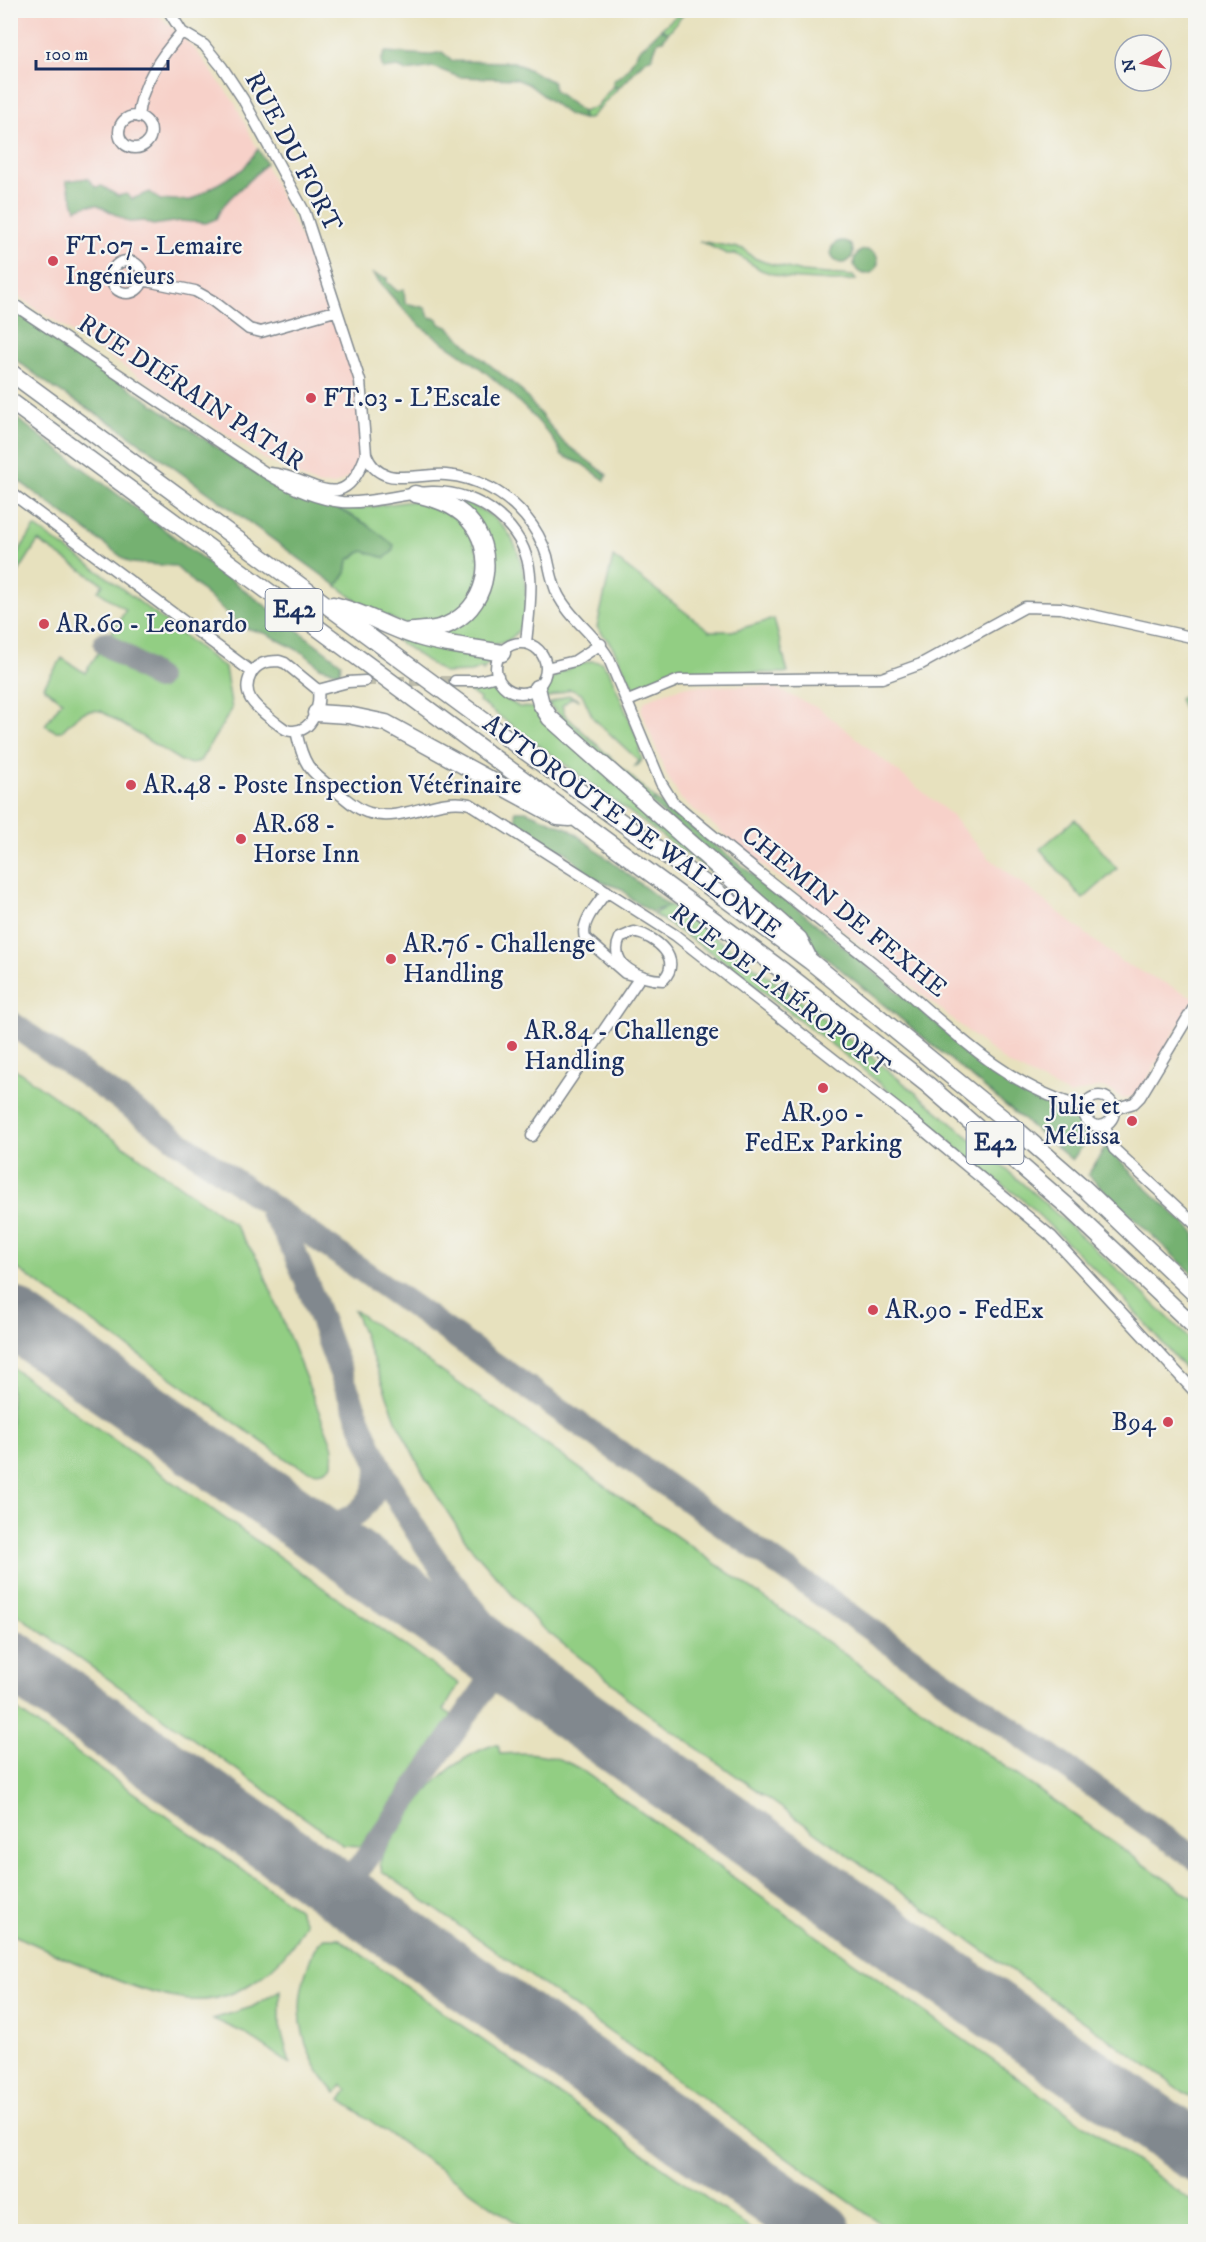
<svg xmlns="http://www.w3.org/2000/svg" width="1206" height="2242" viewBox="0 0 1206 2242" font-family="'IM FELL DW Pica',serif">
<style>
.built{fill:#f7d1c9}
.green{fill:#92ce83;stroke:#567e70;stroke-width:1.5}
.forest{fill:#75b171;stroke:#487068;stroke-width:1.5}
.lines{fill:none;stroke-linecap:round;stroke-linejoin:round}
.taxiway{stroke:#81888e;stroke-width:24}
.runway{stroke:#81888e;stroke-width:60}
.minor-tunnel{stroke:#bebdab;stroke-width:10;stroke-dasharray:10 5;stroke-linecap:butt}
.minor-casing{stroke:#81888e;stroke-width:13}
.highway-casing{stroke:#81888e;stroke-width:19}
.minor{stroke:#fff;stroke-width:10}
.highway{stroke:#fff;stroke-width:16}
.poi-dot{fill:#d1495b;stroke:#f6f6f2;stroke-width:2}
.labels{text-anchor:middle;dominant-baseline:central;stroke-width:4.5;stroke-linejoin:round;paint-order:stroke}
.shield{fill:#f6f6f2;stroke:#5d6b8a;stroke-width:1.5}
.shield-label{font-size:24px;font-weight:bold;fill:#1b2f5e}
.street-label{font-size:26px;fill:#1b2f5e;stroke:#f6f6f2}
.poi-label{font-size:26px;fill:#1b2f5e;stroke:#f6f6f2;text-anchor:start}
</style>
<rect width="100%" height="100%" fill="#f6f6f2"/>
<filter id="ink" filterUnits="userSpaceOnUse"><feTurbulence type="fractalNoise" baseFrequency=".0167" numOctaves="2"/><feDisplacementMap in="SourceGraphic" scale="12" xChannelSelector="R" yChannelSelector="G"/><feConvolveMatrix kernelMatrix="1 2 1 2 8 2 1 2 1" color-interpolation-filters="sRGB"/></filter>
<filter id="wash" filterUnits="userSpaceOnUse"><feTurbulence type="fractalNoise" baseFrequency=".008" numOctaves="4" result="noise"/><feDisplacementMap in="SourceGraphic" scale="24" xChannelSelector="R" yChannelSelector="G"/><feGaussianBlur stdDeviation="1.35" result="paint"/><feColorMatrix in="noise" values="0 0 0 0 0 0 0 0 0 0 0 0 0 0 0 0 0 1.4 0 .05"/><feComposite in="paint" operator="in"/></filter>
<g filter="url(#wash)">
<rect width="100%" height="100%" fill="#e7e1be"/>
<path class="built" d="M10 11H154L195 49 235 103 325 287 356 383 362 454 354 474 335 485H317L262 458 11 292Z
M687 686H770L820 709 948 812 988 857 1122 962 1195 998 1138 1095 1123 1099 1112 1091 1098 1087 1070 1095 1008 1064 681 799 668 778 641 710 645 701 662 693Z"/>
<path class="green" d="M682 11H686L668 33 661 29Z
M613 86 618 88 589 119H583L582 112 596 107Z
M699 241 744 249 752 257 764 262 802 272 853 276 856 280 833 281 785 278 761 270 736 254H727Z
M438 497C465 502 489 508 507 531 526 556 540 631 502 643 484 648 456 637 438 634L461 623 489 554Z
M412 501H421L465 522 481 560 473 597 437 625 403 624 364 606 337 586 346 573 348 560 363 551 366 524 337 508H362Z
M35 527 107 577 225 668 232 709 200 761 192 764 181 761 101 711C82 708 75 718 62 731H55L45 725 62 701 43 687 62 658 85 673 126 610 98 591 103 584 38 541 11 584V563Z
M613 557 710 631H732L774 619 788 673H686L644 687 634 688 612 646 597 627Z
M391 636 404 638 494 655 483 671 482 668 471 672 444 673Z
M590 661 601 662 609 671 641 747 639 749 642 760 638 765 635 766 639 761 593 718 582 694 570 689 545 699C545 673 569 668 590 661Z
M487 687 519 707 536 708 723 881 479 701 480 699 465 688Z
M1195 690V714L1188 717 1179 699Z
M568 695 580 700 571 698 562 706 565 715 655 799 651 803 548 704Z
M1075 819 1117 869 1083 899 1040 849Z
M670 905C799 996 922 1095 1040 1199 1093 1247 1146 1294 1195 1345V1380L1115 1289 1021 1198 990 1176 854 1062 724 961 653 914Z
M11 1066 234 1224 260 1263 333 1447 332 1465C320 1479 303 1468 289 1461L11 1264Z
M354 1310 1195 1900V2100L626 1698 617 1687 539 1625 468 1544 426 1479 397 1422Z
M11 1367 459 1684 444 1710 453 1716 361 1846 343 1845 11 1610Z
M11 1706 298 1909 305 1923C285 1968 232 2008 181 1999 126 1990 62 1955 11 1934Z
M493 1745H498L500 1754C530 1752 554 1753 580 1769L1195 2203V2231H891L382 1871 380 1863 382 1856C413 1808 437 1765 493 1745Z
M325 1938H338L753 2231H528L341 2100 348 2090 342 2085 336 2093C304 2060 291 2014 307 1969 311 1957 314 1945 325 1938Z
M280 1990V2026L290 2064 244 2033 213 2019 252 2007Z"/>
<path class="forest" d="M661 29 668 33 663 40 658 41 652 57C637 63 632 79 618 88L613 86V81L627 70 638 51Z
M385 52 427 55 442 52 453 61 514 62 553 82 554 90 582 112 583 119 569 115 528 84 516 79 459 77 433 67 407 71 398 67 383 69 381 61Z
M258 149 266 163C251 183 226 195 216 219L206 223 180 221 153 225 144 221 129 222 98 205H88L76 209 66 181 87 178 96 187 102 186 118 196 126 194 132 199 150 192 160 200C172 198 180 202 191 200L243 169Z
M831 252a11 11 0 1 1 22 0a11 11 0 1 1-22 0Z
M854 262a12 12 0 1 1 24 0a12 12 0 1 1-24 0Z
M373 274 387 278V282L397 291 404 289 405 303 426 308 429 317 438 319 440 324 448 327 480 357 520 389 563 442 607 475 605 480 582 464 561 455C557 433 490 374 469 360 451 346 429 335 413 319 399 305 385 289 373 274Z
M11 308 258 475 305 498 337 508 366 524 394 545 392 552 385 558 363 551 348 560 346 573 337 586 115 425 55 389 11 356Z
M11 414 341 663 340 673 320 667 305 654 267 634 242 627 175 566 130 563 11 475Z
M655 799 803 913 997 1074 1075 1113 1094 1131 1072 1160 799 935 651 803Z
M515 811H526L569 829 669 906 651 912 630 898 622 889 589 877 566 852 542 843 517 828Z
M1106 1146 1144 1186 1195 1233V1276L1088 1175Z"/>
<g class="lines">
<path class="taxiway" d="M105 643 157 678
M10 1022 1196 1859
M271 1212C289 1235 300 1266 311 1293 332 1348 351 1405 376 1458 416 1541 473 1618 541 1680 584 1719 631 1752 677 1787
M284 1508C294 1514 304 1521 315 1523 352 1530 384 1497 377 1460
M342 1893 493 1676 498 1651 491 1630
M1150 2120 1196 2148"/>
<path class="runway" d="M10 1316 1196 2152
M10 1659 822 2232"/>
</g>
</g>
<g filter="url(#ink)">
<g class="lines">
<path class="minor-tunnel" d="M365 681H455"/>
<defs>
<path id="minor" d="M168 10 182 32 204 45 222 67 243 99 305 213 360 381 366 454C379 490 417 473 446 475 460 476 477 481 490 488 517 502 538 527 547 556 550 569 552 583 558 595 571 620 596 635 609 659L661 783 673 802C737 858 806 909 872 962 937 1015 1000 1087 1084 1107
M119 132a16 16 0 1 1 32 0a16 16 0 1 1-32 0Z
M138 117C141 84 161 56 182 32
M111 277a16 16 0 1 1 32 0a16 16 0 1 1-32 0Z
M142 280 195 291 213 301 249 329 261 332 335 311
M10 302 266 473C289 487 314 499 342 502 372 504 402 493 432 492 480 491 526 526 530 575 532 598 528 621 526 643
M270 473C312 476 343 521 366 454
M10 492 252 672
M496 668a25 25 0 1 1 50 0a25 25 0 1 1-50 0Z
M279 661 285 663 318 690C320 706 313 733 291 731 285 731 280 725 275 722 259 709 239 697 251 674 257 663 267 661 279 661Z
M546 668 575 661 601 644
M455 681H477L498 676
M318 690 348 682 365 681
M628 701 679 680 882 678 921 664 1025 607 1061 608 1191 637 1196 641
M296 731C303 763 308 771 335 790 345 798 357 810 370 813 403 823 436 796 470 804L675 935 909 1118 1051 1236 1196 1393
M634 932C655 936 684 959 663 980 641 980 607 965 620 938Z
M1084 1111a15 15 0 1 1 30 0a15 15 0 1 1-30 0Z
M1114 1109 1134 1103 1140 1097 1196 1004
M1104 1125 1114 1149 1196 1225
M532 1136 640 977 625 973 585 938C580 922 598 904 607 891"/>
<path id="highway" d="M10 372 810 961 1016 1129 1085 1189 1196 1295
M10 401 783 971 928 1085 1066 1205 1196 1328
M333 605C362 611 386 627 415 636 442 645 473 647 502 653
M404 632C422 629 437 632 453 622 490 602 496 549 468 519 454 504 434 498 415 494
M537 688 541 704 550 718 799 939 807 955
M316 713 348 715 386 723 558 817 569 818"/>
</defs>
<use href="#minor" class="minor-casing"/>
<use href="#highway" class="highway-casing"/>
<use href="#minor" class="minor"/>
<use href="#highway" class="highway"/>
</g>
</g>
<g class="poi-dot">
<circle cx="53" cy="261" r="6"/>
<circle cx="311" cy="398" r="6"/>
<circle cx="44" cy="624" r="6"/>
<circle cx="131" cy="785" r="6"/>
<circle cx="241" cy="839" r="6"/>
<circle cx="391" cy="959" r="6"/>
<circle cx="512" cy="1046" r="6"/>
<circle cx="823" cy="1088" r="6"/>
<circle cx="1132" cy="1121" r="6"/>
<circle cx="873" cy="1310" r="6"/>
<circle cx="1168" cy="1422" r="6"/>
</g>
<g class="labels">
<g class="shield">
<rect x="265.5" y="589" width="57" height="42" rx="4.5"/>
<rect x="966.5" y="1122" width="57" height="42" rx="4.5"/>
</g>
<g class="shield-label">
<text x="294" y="610">E42</text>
<text x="995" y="1143">E42</text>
</g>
<g class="street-label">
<text transform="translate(293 152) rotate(62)">RUE DU FORT</text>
<text transform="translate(191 393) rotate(33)">RUE DIÉRAIN PATAR</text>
<text transform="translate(632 827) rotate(36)">AUTOROUTE DE WALLONIE</text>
<text transform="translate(844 912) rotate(39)">CHEMIN DE FEXHE</text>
<text transform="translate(780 990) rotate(37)">RUE DE L'AÉROPORT</text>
</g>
<g class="poi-label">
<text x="65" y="246">FT.07 - Lemaire<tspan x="65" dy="30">Ingénieurs</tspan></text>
<text x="323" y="398">FT.03 - L'Escale</text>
<text x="56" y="624">AR.60 - Leonardo</text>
<text x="143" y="785">AR.48 - Poste Inspection Vétérinaire</text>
<text x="253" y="824">AR.68 -<tspan x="253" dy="30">Horse Inn</tspan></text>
<text x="403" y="944">AR.76 - Challenge<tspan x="403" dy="30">Handling</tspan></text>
<text x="524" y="1031">AR.84 - Challenge<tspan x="524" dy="30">Handling</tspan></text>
<text x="1120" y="1106" text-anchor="end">Julie et<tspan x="1120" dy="30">Mélissa</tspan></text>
<text x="823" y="1113" text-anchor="middle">AR.90 -<tspan x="823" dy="30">FedEx Parking</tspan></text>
<text x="885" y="1310">AR.90 - FedEx</text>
<text x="1156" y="1422" text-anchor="end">B94</text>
</g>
</g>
<rect width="1206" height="2242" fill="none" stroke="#f6f6f2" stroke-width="36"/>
<g transform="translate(1143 63) rotate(260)"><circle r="28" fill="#f6f6f2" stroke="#9ea6b7" stroke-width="1.5"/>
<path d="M0-4.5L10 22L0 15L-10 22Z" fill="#d1495b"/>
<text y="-9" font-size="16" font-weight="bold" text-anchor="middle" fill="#1b2f5e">N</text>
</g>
<path d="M36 60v9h132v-9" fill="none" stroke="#1b2f5e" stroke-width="3"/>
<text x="45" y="60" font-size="18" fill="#1b2f5e" stroke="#f6f6f2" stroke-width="4.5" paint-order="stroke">100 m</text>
</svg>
